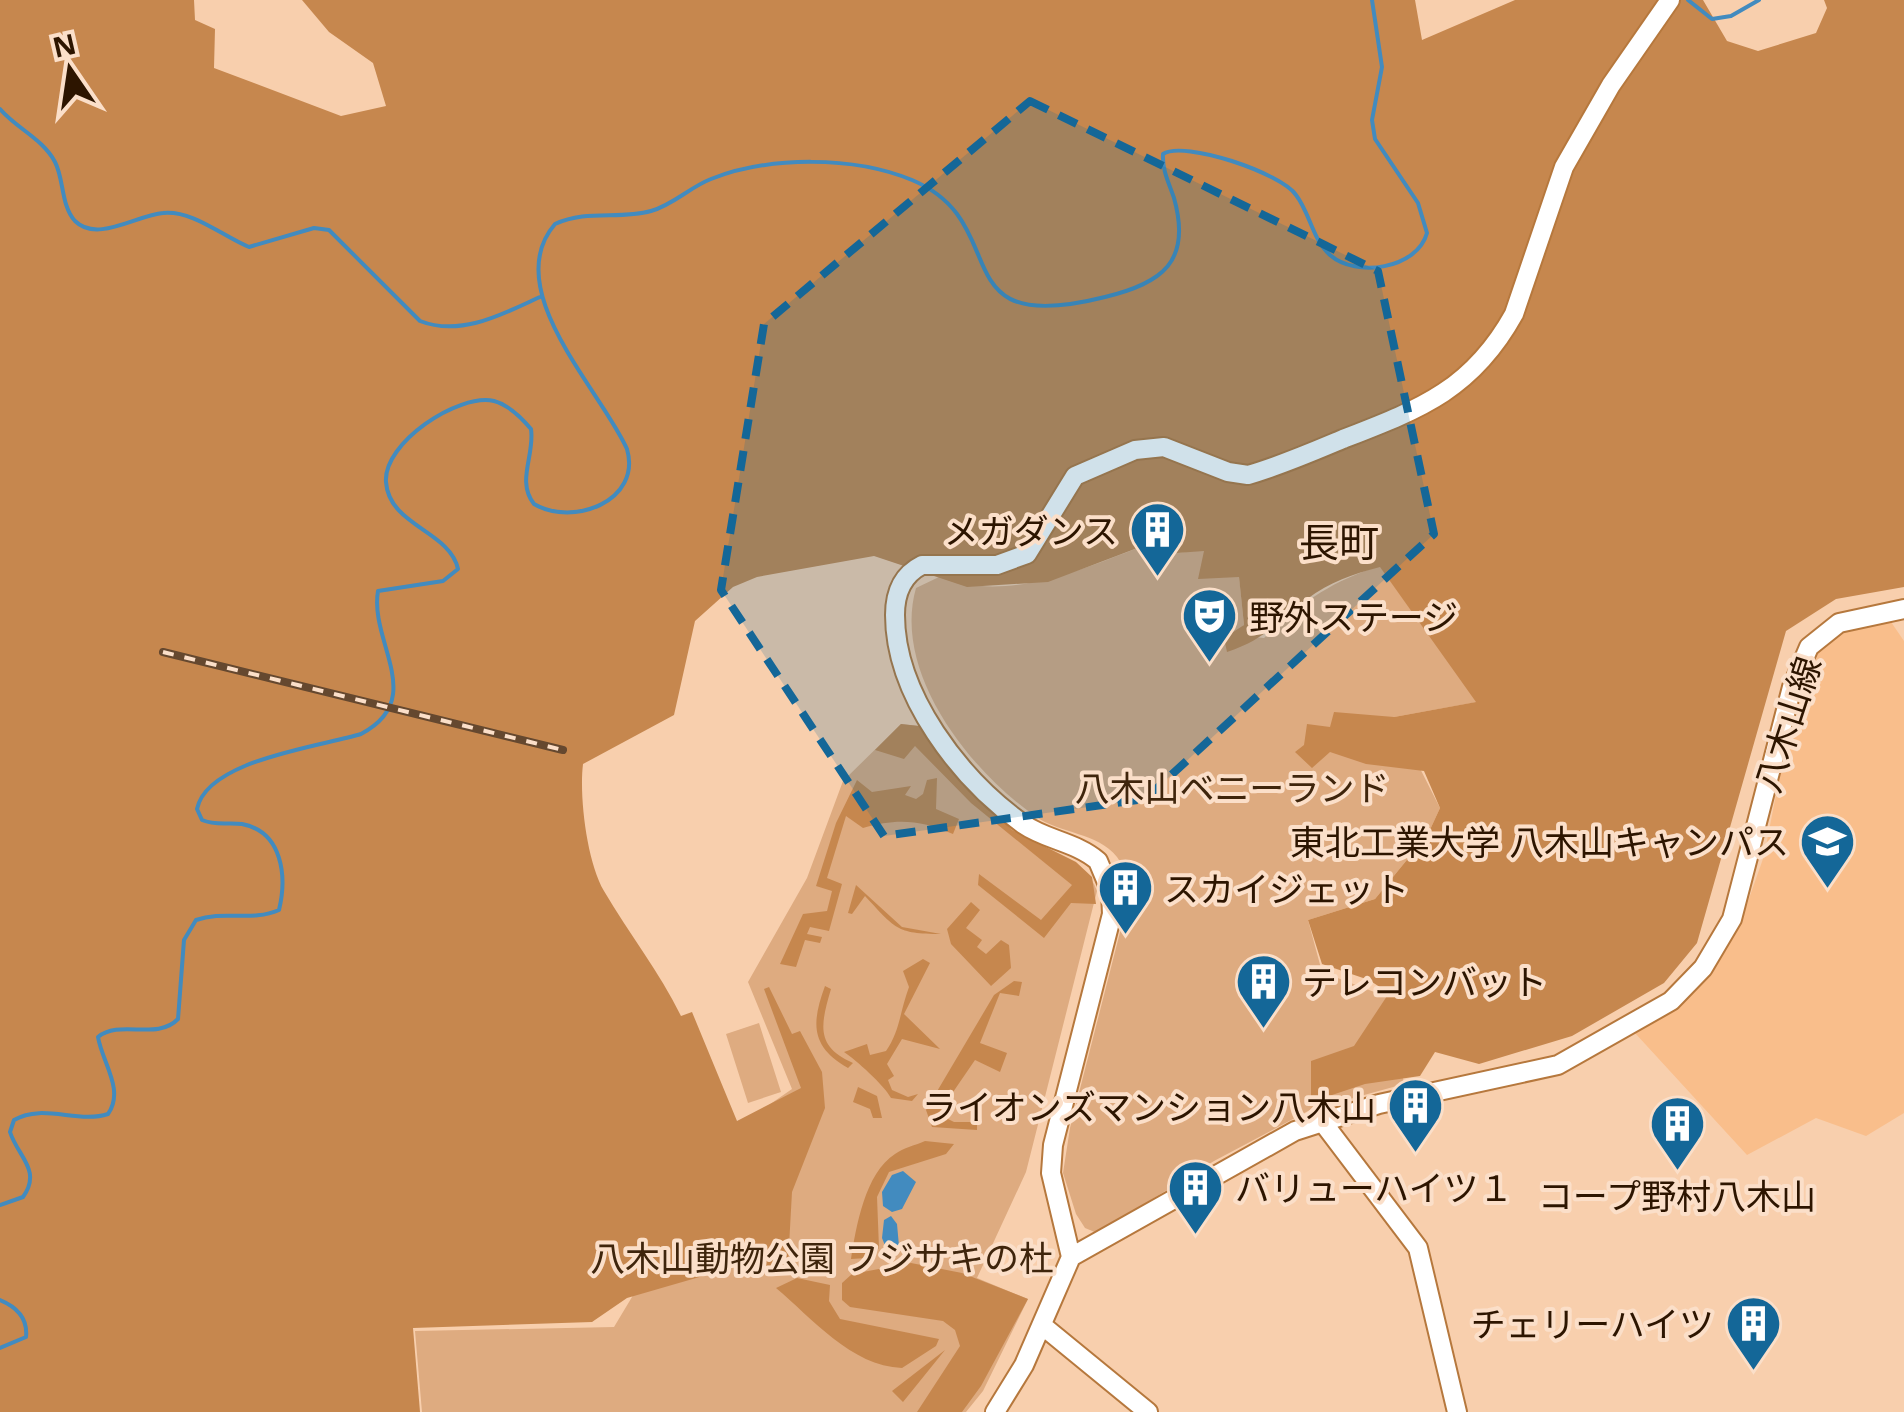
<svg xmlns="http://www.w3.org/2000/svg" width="1904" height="1412" viewBox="0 0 1904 1412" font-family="'Noto Sans','Noto Sans JP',sans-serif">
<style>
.built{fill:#f9be8b}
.green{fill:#deab80}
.forest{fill:#c6874e}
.water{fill:#428bbf}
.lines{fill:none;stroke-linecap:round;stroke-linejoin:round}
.stream{stroke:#428bbf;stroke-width:4}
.minor-casing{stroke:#b6783d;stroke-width:22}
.minor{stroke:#fff;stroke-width:18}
.rail-casing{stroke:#65482f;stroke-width:8}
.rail{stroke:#fbdfc9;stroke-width:4;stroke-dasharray:11;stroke-linecap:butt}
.marked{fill:#146798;fill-opacity:0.2;stroke:#146798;stroke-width:8;stroke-dasharray:20 12;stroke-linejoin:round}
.labels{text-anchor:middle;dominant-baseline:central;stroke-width:8;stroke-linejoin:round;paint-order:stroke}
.poi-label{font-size:35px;fill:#2d1500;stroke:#fbdfc9;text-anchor:end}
.street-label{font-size:35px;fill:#2d1500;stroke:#fbdfc9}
.park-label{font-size:35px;fill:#3f250c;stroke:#fbdfc9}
.quarter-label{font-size:40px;fill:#2d1500;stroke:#fbdfc9}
</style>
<rect width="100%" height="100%" fill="#f8cfad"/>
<path class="built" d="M1889 619 1904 641V1113L1866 1136 1816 1118 1747 1155 1635 1033 1682 1003 1740 924 1764 856 1786 744 1820 648 1855 625Z"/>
<path class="green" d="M1140 547 1177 553 1204 550 1239 576 1244 625 1235 635 1264 638C1301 603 1331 581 1380 566L1477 702 1394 717 1440 808 1428 834 1375 899 1308 920 1322 972 1390 998 1404 1084 1310 1110 1214 1161 1097 1233 1085 1228 1076 1214 1063 1173 1070 1128 1128 901C1127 885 1127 870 1117 857 1097 832 1060 834 1035 816 969 770 892 672 916 588L939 577C1006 602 1076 572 1140 547Z
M901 724 919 726C949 764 979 806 1019 834 1047 854 1085 856 1097 891L1026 1172 977 1278 1028 1299 983 1391 966 1412H422L415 1331 614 1327 632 1297 685 1163 792 1089 748 982 807 878 843 781Z
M759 1023 781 1092 748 1103 726 1034Z"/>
<path class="forest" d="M0 0H194L195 20 215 29 214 68 341 116 386 106 373 63 329 32 302 0H1415L1422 40 1515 0H1703L1727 41 1758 51 1816 33 1827 8 1824 0H1904V587L1836 599 1786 631 1697 943 1664 983 1572 1036 1479 1064 1435 1052 1420 1076 1365 1084 1311 1102V1061L1354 1046 1389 993 1369 980 1322 964 1308 920 1375 899 1428 834 1440 808 1424 771 1366 764 1330 752 1312 768 1295 752 1304 745 1307 724 1330 727 1334 712 1394 717 1476 702 1380 567C1353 574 1330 582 1307 599 1274 622 1269 638 1227 652L1224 638 1244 625 1239 577 1198 579 1204 551 1177 553 1140 547 1048 582 967 587 874 556 757 577 733 587 695 621 674 715 583 764C579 797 587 862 604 891 629 934 659 971 681 1016L692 1012 737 1121 801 1088 764 989 769 987 792 1034 800 1031 822 1072 825 1108 792 1192 788 1264 767 1269 743 1254 704 1244 703 1276 627 1298 592 1322 413 1328 420 1412H0Z
M901 724 919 726 962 780 1012 830 1076 862 1092 877 1096 904 1071 903 1044 938 978 885 979 874 1041 920 1072 885 971 803 915 746 904 759 875 750Z
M937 778 936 809 959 819 953 834C921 820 897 818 863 828L846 816 827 878 842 884 829 931 810 927 807 934 822 937 820 943 805 940 796 967 780 964 803 914 827 911 832 891 816 886 836 823 857 780 872 792 911 786 905 795 916 799 923 794 927 780Z
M856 885 902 927 941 934C896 934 895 928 865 896L852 914 848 913Z
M971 902 980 910 966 928 982 940 977 947 986 954 1001 940 1009 945 1011 968 991 986 951 944 947 929Z
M923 959 930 963 904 1014 940 1049 902 1039 887 1064 894 1076 888 1080 892 1090 908 1097 918 1094 912 1101 891 1098C884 1085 856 1060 844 1052L867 1044 870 1055 886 1051C900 1031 900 1011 909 987L903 971Z
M1014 981 1022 982 1019 996 1000 993 980 1043 1007 1053 1000 1072 975 1060 938 1114 954 1122H977V1130L932 1127 926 1110 994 995Z
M825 986 831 989C820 1026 816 1047 853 1063L848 1068C811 1047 811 1024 825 986Z
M858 1087 877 1096 882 1118H873L870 1109 853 1102Z
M925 1141 954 1144 946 1154 889 1172 877 1197 879 1248 867 1258 851 1259C856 1227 865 1173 895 1154 903 1148 916 1145 925 1141Z
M911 1263 962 1273 1028 1299 981 1386 962 1412H917L960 1346 955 1330 943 1321 850 1307 842 1300V1283L852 1274Z
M797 1278 830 1285 829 1301 840 1319 939 1339 936 1346 902 1368C851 1366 812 1318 776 1288Z
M945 1350 903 1402 892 1391Z"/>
<path class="water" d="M903 1171 916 1182 902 1209 892 1212 883 1206 882 1192 892 1175Z
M891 1216 897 1224 899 1246 894 1251 886 1248 882 1238 884 1220Z"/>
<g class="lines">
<path class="stream" d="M1688 0 1712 19 1731 16 1759 0
M0 109C16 128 43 139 55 162 64 179 61 206 75 221 97 243 137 215 163 213 193 210 222 236 249 247L314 228 329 230 420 321C461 337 503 314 540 297
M0 1205 23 1197C42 1170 18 1157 10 1132L14 1120C43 1103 78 1124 108 1114 125 1090 102 1062 98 1037 120 1019 157 1041 178 1019L184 940 196 920C224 910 252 922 279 910 287 877 283 832 242 824 228 822 216 826 202 820L197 809C207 760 318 747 361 734 428 699 369 642 378 591L443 581 458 569C450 531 389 526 386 482 383 443 458 393 494 401 509 405 521 417 531 429 535 455 516 481 534 504 573 527 642 501 627 449 600 389 499 289 555 224 587 209 619 220 651 211 673 205 690 187 711 179 769 156 854 156 912 180 1017 224 938 339 1105 297 1162 283 1192 262 1174 198 1169 183 1162 170 1163 154 1184 140 1281 173 1296 195 1310 213 1312 239 1330 255 1356 278 1417 269 1427 233L1418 203 1375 139 1372 120 1382 67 1372 0
M0 1300C17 1307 28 1318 26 1337L0 1348"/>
<defs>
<path id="minor" d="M1321 1120 1418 1248 1457 1412
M1071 1257 1051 1173 1053 1145 1112 914 1111 892 1098 861C1076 842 1046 840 1023 824 960 779 895 695 895 615 895 594 902 575 922 565H997L1027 554 1075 476 1135 450 1164 447 1228 472 1248 475C1280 466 1312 452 1343 439 1420 409 1472 390 1514 314L1564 167 1611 85 1670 0
M1071 1257 1295 1131 1379 1104 1558 1065 1671 1001 1703 968 1732 919 1792 687 1809 647 1839 623 1904 609
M1043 1326 1148 1412
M995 1412 1024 1365 1071 1257"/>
</defs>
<use href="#minor" class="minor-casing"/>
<use href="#minor" class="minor"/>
<defs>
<path id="rail" d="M163 652 563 750"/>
</defs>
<use href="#rail" class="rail-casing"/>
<use href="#rail" class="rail"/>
</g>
<path class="marked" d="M1030 101 1378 271 1434 534 1145 799 884 836 721 590 764 324Z"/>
<defs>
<symbol id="building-pin" viewBox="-11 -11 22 30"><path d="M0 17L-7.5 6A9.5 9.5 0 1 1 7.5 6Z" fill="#146798" stroke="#fbdfc9"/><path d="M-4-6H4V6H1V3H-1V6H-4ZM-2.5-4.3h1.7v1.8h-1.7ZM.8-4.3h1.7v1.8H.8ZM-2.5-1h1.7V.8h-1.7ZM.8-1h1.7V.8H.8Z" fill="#fff"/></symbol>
<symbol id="theatre-pin" viewBox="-11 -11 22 30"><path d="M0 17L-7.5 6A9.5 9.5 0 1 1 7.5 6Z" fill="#146798" stroke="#fbdfc9"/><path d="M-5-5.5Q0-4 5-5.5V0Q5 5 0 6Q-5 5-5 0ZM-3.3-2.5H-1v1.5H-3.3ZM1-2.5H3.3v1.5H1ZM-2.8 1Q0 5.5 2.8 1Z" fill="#fff"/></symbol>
<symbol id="university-pin" viewBox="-11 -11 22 30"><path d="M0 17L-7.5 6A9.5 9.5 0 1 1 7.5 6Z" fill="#146798" stroke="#fbdfc9"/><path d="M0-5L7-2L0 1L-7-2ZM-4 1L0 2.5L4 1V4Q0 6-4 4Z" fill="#fff"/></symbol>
</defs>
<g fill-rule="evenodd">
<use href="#building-pin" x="1126" y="498" width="63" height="86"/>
<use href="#theatre-pin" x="1178" y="584" width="63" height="86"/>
<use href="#university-pin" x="1796" y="810" width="63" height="86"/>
<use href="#building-pin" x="1094" y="856" width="63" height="86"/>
<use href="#building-pin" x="1232" y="950" width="63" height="86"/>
<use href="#building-pin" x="1384" y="1074" width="63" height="86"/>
<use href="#building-pin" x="1646" y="1092" width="63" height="86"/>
<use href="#building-pin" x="1164" y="1156" width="63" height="86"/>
<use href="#building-pin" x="1722" y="1292" width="63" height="86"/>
</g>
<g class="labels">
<g class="poi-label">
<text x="1118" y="530">メガダンス</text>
<text x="1249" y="616" text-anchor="start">野外ステージ</text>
<text x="1789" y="841">東北工業大学 八木山キャンパス</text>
<text x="1164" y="888" text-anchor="start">スカイジェット</text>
<text x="1302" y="981" text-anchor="start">テレコンバット</text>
<text x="1376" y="1106">ライオンズマンション八木山</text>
<text x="1235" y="1187" text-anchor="start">バリューハイツ１</text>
<text x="1677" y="1195" text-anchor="middle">コープ野村八木山</text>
<text x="1714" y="1323">チェリーハイツ</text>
</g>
<g class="street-label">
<text transform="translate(1787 724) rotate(-72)">八木山線</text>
</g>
<g class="park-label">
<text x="1232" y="787">八木山ベニーランド</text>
<text x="822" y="1257">八木山動物公園 フジサキの杜</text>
</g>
<g class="quarter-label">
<text x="1339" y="541">長町</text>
</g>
</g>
<g transform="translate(70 70) rotate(347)" stroke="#fbdfc9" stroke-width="8" paint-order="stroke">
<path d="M0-8L18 38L0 25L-18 38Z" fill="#2d1500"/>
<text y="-15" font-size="28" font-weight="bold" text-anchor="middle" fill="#2d1500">N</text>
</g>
</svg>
